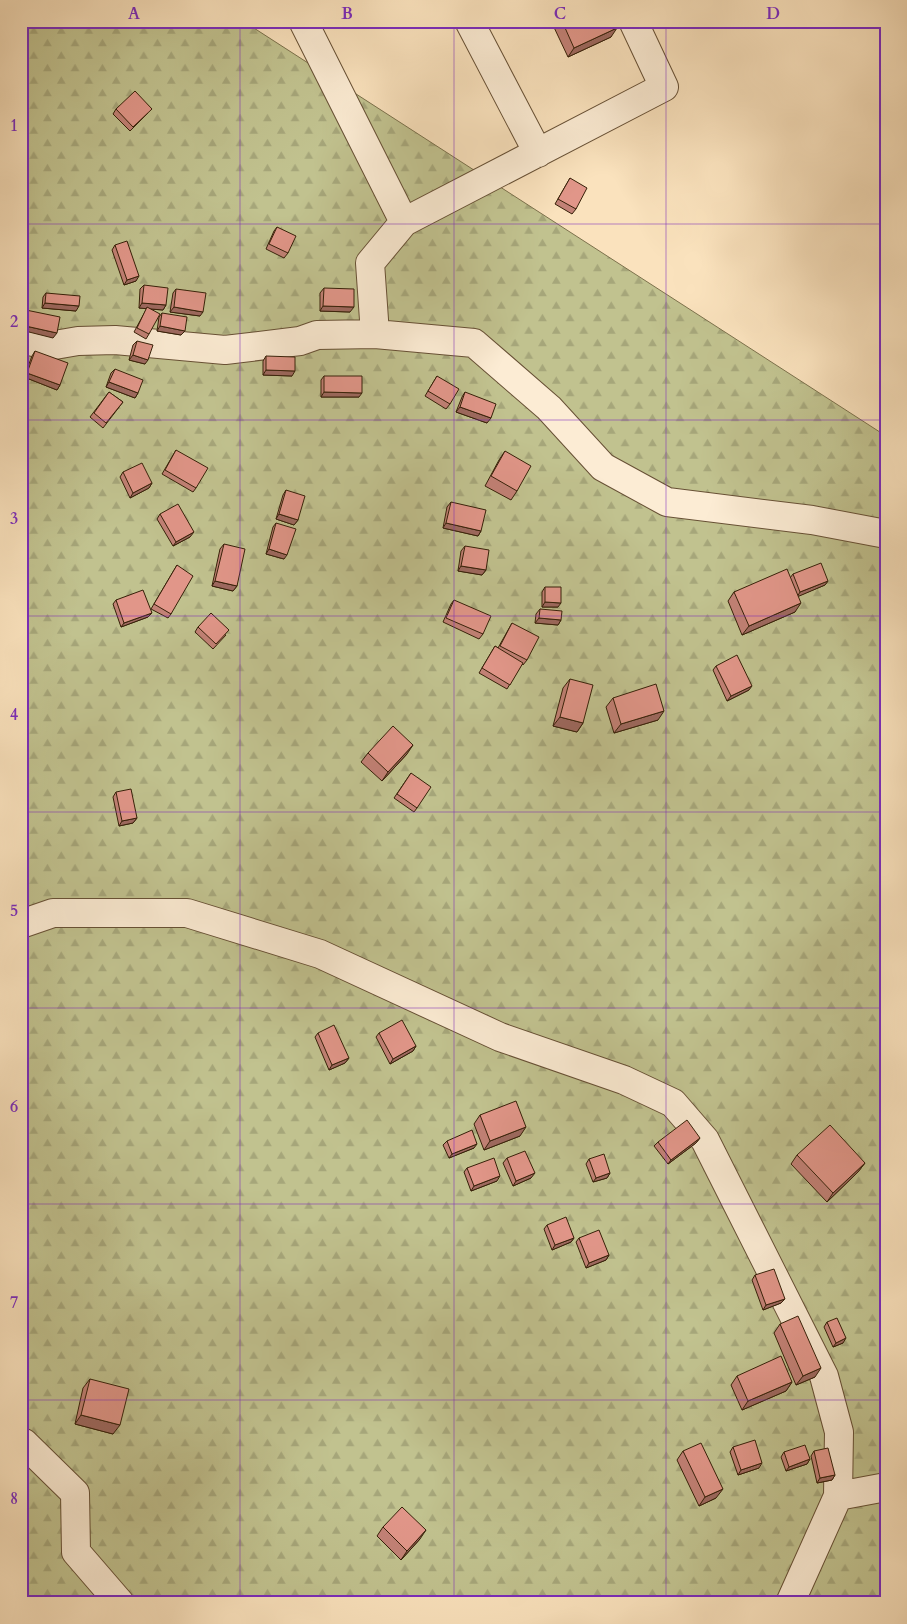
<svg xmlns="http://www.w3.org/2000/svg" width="907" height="1624" viewBox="0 0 907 1624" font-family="Cardo,serif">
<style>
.forest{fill:url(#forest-firs);stroke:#7c714c}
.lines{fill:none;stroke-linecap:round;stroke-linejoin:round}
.minor-casing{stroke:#675035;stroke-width:30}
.minor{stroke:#fcecd4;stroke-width:28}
.wall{fill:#c28176;stroke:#362008}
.shaded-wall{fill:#9e6960;stroke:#362008}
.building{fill:#e19689;stroke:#362008}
.grid{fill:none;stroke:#7b2cbf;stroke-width:1;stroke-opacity:0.55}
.neatline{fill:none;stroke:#7b2cbf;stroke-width:2}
.grid-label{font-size:16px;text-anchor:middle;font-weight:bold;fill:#7b2cbf}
</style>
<defs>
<pattern id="forest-firs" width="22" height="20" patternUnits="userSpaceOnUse" patternTransform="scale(1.25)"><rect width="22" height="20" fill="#c1c28f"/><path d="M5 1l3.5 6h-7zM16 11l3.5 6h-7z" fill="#a6a67a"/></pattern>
</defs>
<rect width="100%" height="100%" fill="#fae2bd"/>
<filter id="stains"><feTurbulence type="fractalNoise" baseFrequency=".004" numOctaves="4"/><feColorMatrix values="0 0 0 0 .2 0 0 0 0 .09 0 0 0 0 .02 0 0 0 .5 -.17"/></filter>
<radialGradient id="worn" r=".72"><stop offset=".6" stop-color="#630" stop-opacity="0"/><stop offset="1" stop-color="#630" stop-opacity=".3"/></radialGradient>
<path class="forest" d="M21 21H243L886 436V1603H21Z"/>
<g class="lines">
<defs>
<path id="minor" d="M303 21 404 222 370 263 375 334 474 343 549 408 603 467 667 502 812 520 886 534
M469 21 538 153
M404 222 664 87 633 21
M21 339 49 346 78 341 115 340 225 350 300 341 317 335 375 334
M21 924 53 913H187L320 954 500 1037 624 1080 673 1103 705 1140 824 1376 839 1432 838 1496 790 1603
M21 1443H24L75 1493 76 1552 120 1603
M838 1496 886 1487"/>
</defs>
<use href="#minor" class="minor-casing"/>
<use href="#minor" class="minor"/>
</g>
<path class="wall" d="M551 21H614L611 37 568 57Z
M116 109 148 113 130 131 113 114Z
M570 178 576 209 572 214 555 204Z
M277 227 288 253 284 258 266 249 274 231Z
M115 245 136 281 124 285 112 250Z
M144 285 166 305 163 310 150 309 149 334 146 339 134 332 147 308H139L140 289Z
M324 288 350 312 320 311V293Z
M176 289 200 316 170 312 173 293Z
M46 293 76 311 42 308 43 297Z
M162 313 181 335 157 331 159 317Z
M137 341 145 364 129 360 133 345Z
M35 351 60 385 57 390 24 377 32 356Z
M266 356 292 376 263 375V361Z
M115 369 138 393 135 398 106 387 111 373Z
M324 376 359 397H321V380Z
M437 376 450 404 446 409 425 396Z
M109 392 123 402 103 428 90 417Z
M465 392 487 423 456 412 462 397Z
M176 450 196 488 193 492 162 474Z
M505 451 517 491 511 500 485 486 499 460Z
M123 472 152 483 149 488 130 498 120 477Z
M286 490 298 520 294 525 276 519 283 495Z
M451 502 481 531 478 536 443 528 447 507Z
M160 514 190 537 173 546 157 519Z
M276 523 284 559 266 554 273 527Z
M224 544 237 586 233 591 212 586 220 549Z
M465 546 486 570 482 575 458 571 461 551Z
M177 565 171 614 168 618 151 609Z
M793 574 828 581 825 585 798 596 795 612 742 635 728 601 734 592 790 578Z
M545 587 558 607H542V592Z
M116 600 152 613 148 617 121 627 113 604Z
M454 600 483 634 479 639 443 622 451 604Z
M540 609 561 620 558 625 535 623 536 614Z
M512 623 527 660 523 665 522 664 507 689 479 673 495 646 498 648Z
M198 627 226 635 213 649 195 632Z
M716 666 749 690 727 701 713 670Z
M570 679 583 723 577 732 553 726 563 688Z
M613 698 658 720 614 733 606 707Z
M368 753 407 754 382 781 361 762Z
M411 773 417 808 414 812 394 798Z
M116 792 137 818 133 823 119 826 113 797Z
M318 1033 349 1058 345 1063 329 1070 315 1037Z
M379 1033 416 1046 413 1051 390 1064 376 1037Z
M480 1115 520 1136 484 1150 474 1124Z
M700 1138 696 1143 668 1164 654 1146 658 1142Z
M447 1141 474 1148 449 1158 443 1145Z
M797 1155 865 1163 858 1172 827 1202 791 1164Z
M507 1158 531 1178 513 1186 503 1163Z
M589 1159 610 1173 607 1178 593 1182 586 1164Z
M467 1168 497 1181 471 1191 464 1172Z
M547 1225 574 1238 571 1242 552 1250 544 1229Z
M579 1238 609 1255 606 1260 586 1268 576 1242Z
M755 1275 785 1299 781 1303 763 1310 752 1280Z
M827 1322 843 1343 833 1347 824 1327Z
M780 1324 815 1377 796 1385 774 1333Z
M737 1376 792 1382 786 1391 742 1410 731 1385Z
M90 1379 113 1434 75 1424 83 1388Z
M733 1447 759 1468 738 1475 730 1452Z
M683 1451 716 1498 699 1506 677 1460Z
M814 1451 835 1475 832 1480 817 1483 811 1456Z
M784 1452 810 1459 807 1464 786 1471 781 1457Z
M383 1527 420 1539 401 1560 377 1536Z"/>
<path class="shaded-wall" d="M617 28 611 37 568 57 574 48Z
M139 276 136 281 124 285 127 280Z
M45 303 79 306 76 311 42 308Z
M142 303 166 305 163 310 139 308Z
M323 306 354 307 350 312 320 311Z
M174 307 203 312 200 316 170 312Z
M21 325 57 333 53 338 21 330Z
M160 326 185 331 181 335 157 331Z
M133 355 148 360 145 364 129 360Z
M266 370 295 371 292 376 263 375Z
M27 373 60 385 57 390 24 377Z
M109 382 138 393 135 398 106 387Z
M324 392 362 393 359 397H321Z
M460 407 491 418 487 423 456 412Z
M152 483 149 488 130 498 133 493Z
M279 514 298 520 294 525 276 519Z
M446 523 481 531 478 536 443 528Z
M194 532 190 537 173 546 176 542Z
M269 549 287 555 284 559 266 554Z
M461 566 486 570 482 575 458 571Z
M215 581 237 586 233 591 212 586Z
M828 581 825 585 797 597 800 592Z
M545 602 561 603 558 607H542Z
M801 603 795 612 742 635 749 626Z
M152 613 148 617 121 627 124 623Z
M539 618 561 620 558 625 535 623Z
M752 686 749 690 727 701 731 696Z
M664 711 658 720 614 733 621 724Z
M560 717 583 723 577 732 553 726Z
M413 745 407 754 382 781 388 772Z
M137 818 133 823 119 826 122 821Z
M416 1046 413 1051 390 1064 393 1059Z
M349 1058 345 1063 329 1070 332 1065Z
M526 1127 520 1136 484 1150 490 1141Z
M700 1138 696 1143 668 1164 671 1160Z
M477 1144 474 1148 449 1158 452 1154Z
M865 1163 858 1172 827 1202 833 1193Z
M535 1173 531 1178 513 1186 516 1181Z
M610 1173 607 1178 593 1182 596 1178Z
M500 1176 497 1181 471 1191 474 1186Z
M574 1238 571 1242 552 1250 555 1245Z
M609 1255 606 1260 586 1268 589 1263Z
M785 1299 781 1303 763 1310 766 1305Z
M846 1338 843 1343 833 1347 836 1343Z
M821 1368 815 1377 796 1385 803 1376Z
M792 1382 786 1391 742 1410 748 1401Z
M81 1415 120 1425 113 1434 75 1424Z
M810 1459 807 1464 786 1471 789 1467Z
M762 1463 759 1468 738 1475 741 1470Z
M835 1475 832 1480 817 1483 820 1478Z
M723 1489 716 1498 699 1506 705 1497Z
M426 1530 420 1539 401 1560 407 1551Z"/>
<path class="building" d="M562 21H614L617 28 574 48Z
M135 91 152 109 133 127 116 109Z
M570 178 587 188 576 209 558 199Z
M277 227 296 236 288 253 269 244Z
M127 241 139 276 127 280 115 245Z
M144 285 168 288 166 305 142 303Z
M324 288 354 289V307L323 306Z
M176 289 206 293 203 312 174 307Z
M46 293 80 296 79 306 45 303Z
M147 307 160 314 149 334 137 328Z
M21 309 60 317 57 333 21 325Z
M162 313 187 317 185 331 160 326Z
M137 341 153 345 148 360 133 355Z
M35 351 68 363 60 385 27 373Z
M266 356 295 357V371L266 370Z
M115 369 143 380 138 393 109 382Z
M324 376H362V393L324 392Z
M437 376 459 389 450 404 428 391Z
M109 392 123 402 106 423 94 413Z
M465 392 496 404 491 418 460 407Z
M176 450 208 468 196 488 165 470Z
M505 451 531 466 517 491 491 476Z
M142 463 152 483 133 493 123 472Z
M286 490 305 496 298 520 279 514Z
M451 502 486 510 481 531 446 523Z
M178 504 194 532 176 542 160 514Z
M276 523 296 529 287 555 269 549Z
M224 544 245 549 237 586 215 581Z
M465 546 489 550 486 570 461 566Z
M821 563 828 581 800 592 793 574Z
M177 565 193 576 171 614 154 604Z
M787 569 801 603 749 626 734 592Z
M545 587H561V603L545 602Z
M143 590 152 613 124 623 116 600Z
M454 600 491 616 483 634 446 618Z
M540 609 562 611 561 620 539 618Z
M211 613 229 630 216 644 198 627Z
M512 623 539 637 527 660 500 646Z
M495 646 523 663 510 685 482 668Z
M737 655 752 686 731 696 716 666Z
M570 679 593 685 583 723 560 717Z
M656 684 664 711 621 724 613 698Z
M393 726 413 745 388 772 368 753Z
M411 773 431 787 417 808 397 794Z
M131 789 137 818 122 821 116 792Z
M402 1020 416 1046 393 1059 379 1033Z
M334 1025 349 1058 332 1065 318 1033Z
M516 1101 526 1127 490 1141 480 1115Z
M687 1120 700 1138 671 1160 658 1142Z
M830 1125 865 1163 833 1193 797 1155Z
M472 1130 477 1144 452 1154 447 1141Z
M525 1151 535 1173 516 1181 507 1158Z
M604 1154 610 1173 596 1178 589 1159Z
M494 1158 500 1176 474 1186 467 1168Z
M566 1217 574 1238 555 1245 547 1225Z
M599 1230 609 1255 589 1263 579 1238Z
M774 1269 785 1299 766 1305 755 1275Z
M798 1316 821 1368 803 1376 780 1324Z
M837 1318 846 1338 836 1343 827 1322Z
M781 1356 792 1382 748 1401 737 1376Z
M90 1379 129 1389 120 1425 81 1415Z
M755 1440 762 1463 741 1470 733 1447Z
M701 1443 723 1489 705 1497 683 1451Z
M805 1445 810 1459 789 1467 784 1452Z
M828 1448 835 1475 820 1478 814 1451Z
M402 1507 426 1530 407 1551 383 1527Z"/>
<path class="grid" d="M240 21V1603M454 21V1603M666 21V1603M21 224H886M21 420H886M21 616H886M21 812H886M21 1008H886M21 1204H886M21 1400H886"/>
<rect width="907" height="1624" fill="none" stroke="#fae2bd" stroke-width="55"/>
<rect x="28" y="28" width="852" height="1568" class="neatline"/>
<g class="grid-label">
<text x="134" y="19">A</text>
<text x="347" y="19">B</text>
<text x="560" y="19">C</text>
<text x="773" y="19">D</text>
<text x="14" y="131">1</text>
<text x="14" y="327">2</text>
<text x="14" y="524">3</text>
<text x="14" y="720">4</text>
<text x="14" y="916">5</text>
<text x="14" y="1112">6</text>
<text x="14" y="1308">7</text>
<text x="14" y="1504">8</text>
</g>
<rect width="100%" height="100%" filter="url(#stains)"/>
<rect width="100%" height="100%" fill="url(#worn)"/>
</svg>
